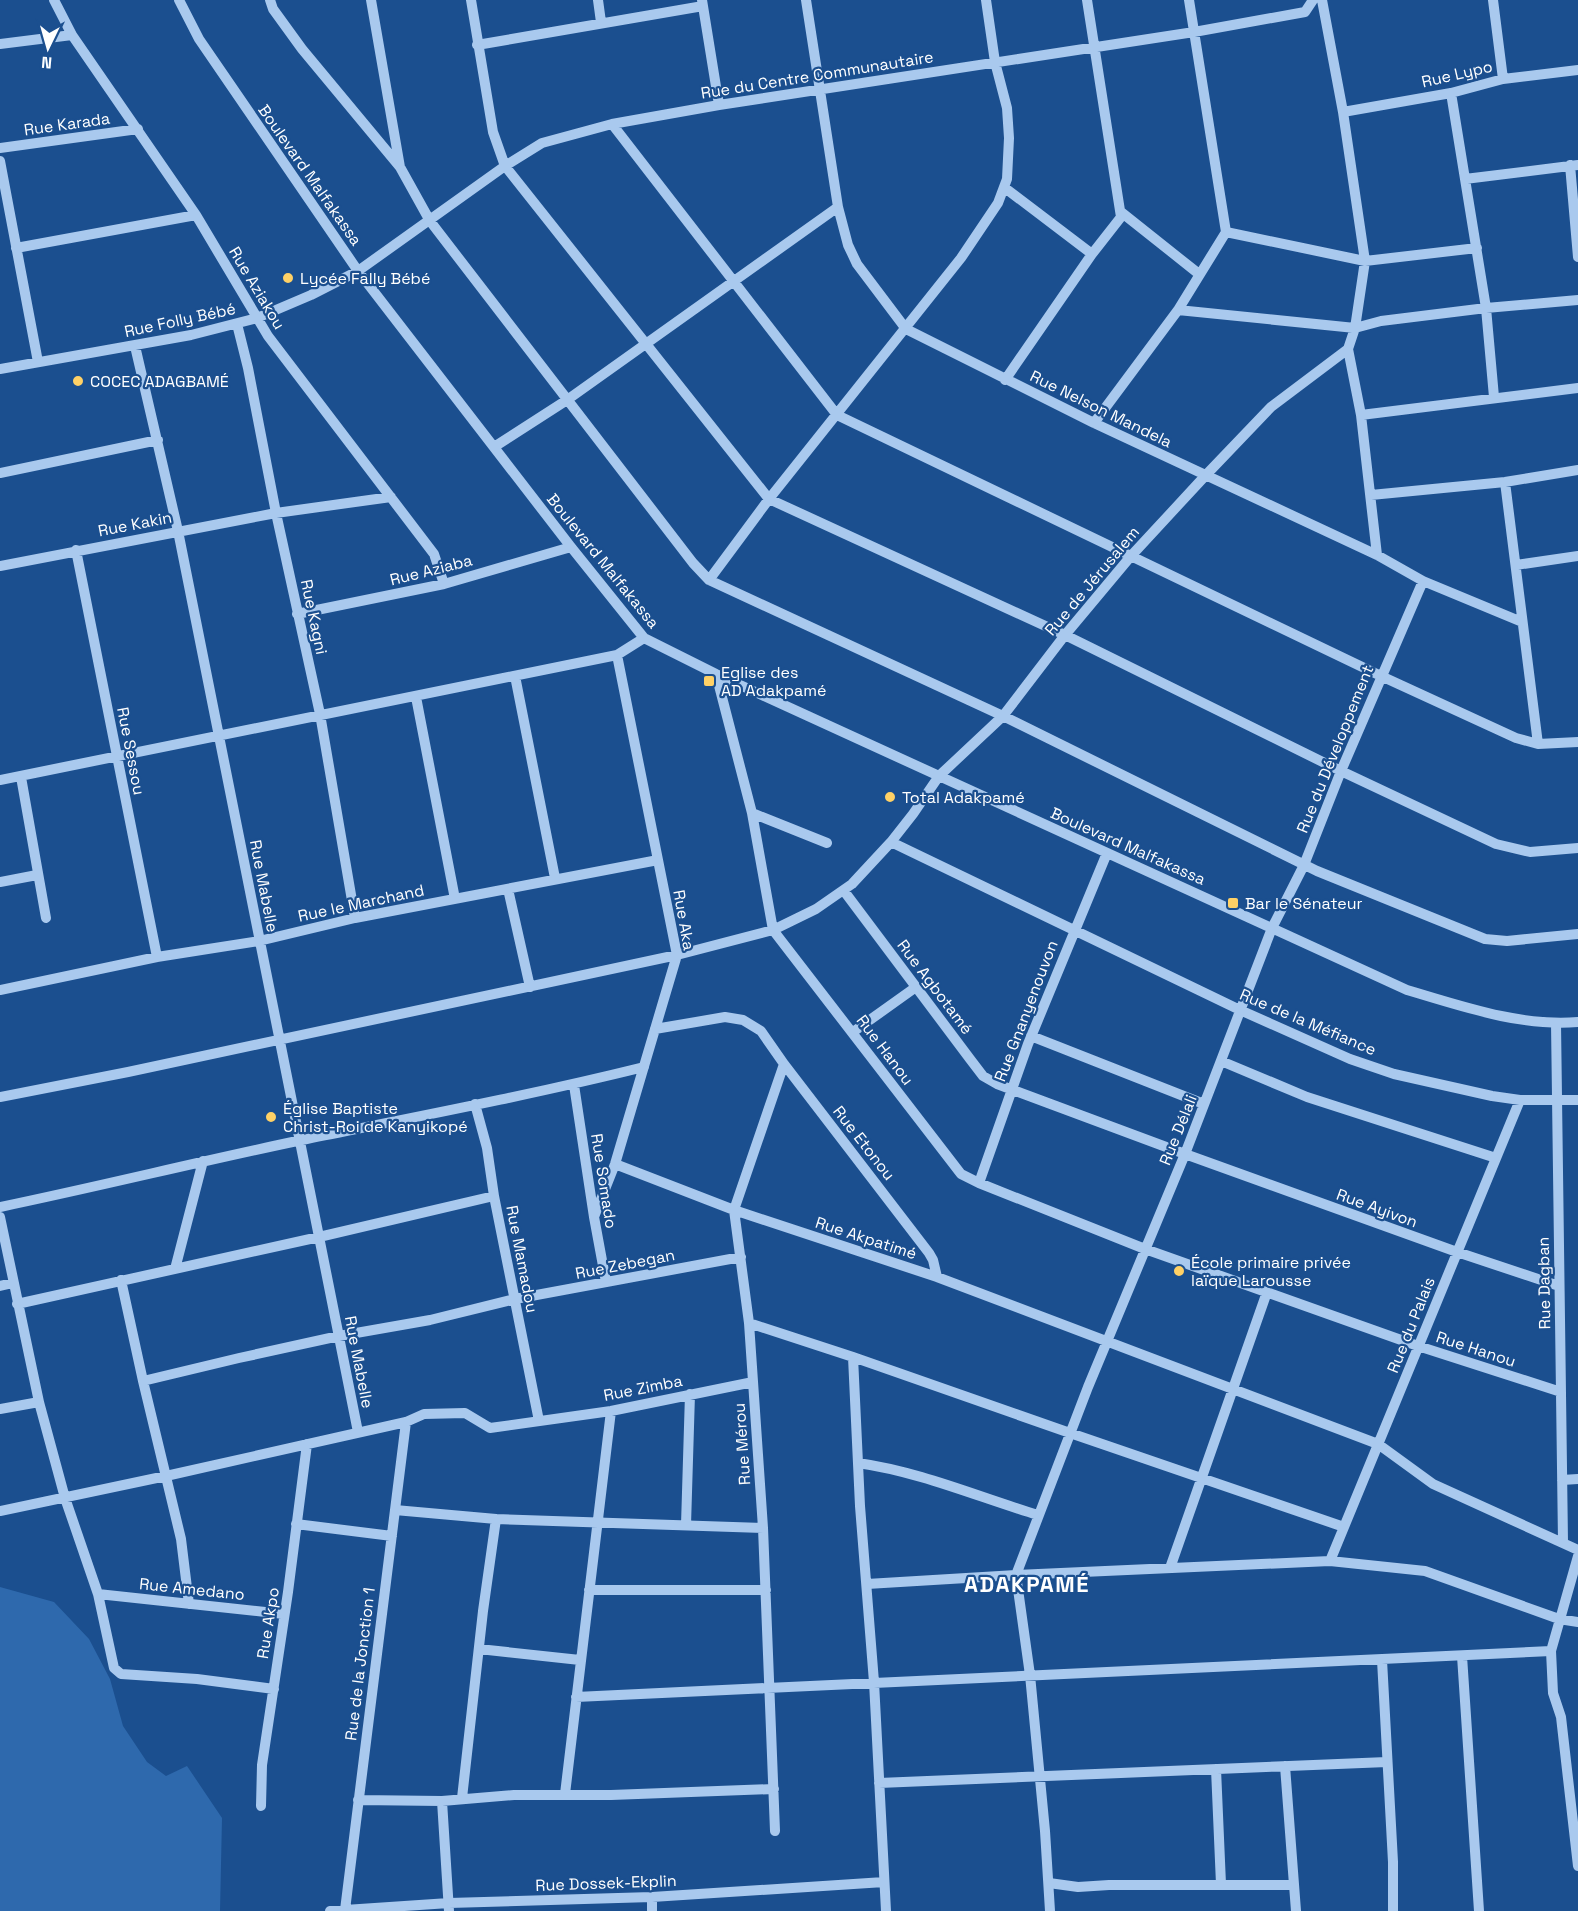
<svg xmlns="http://www.w3.org/2000/svg" width="1578" height="1911" viewBox="0 0 1578 1911" font-family="'Space Grotesk',sans-serif">
<style>
.green{fill:#2e69ad}
.lines{fill:none;stroke-linecap:round;stroke-linejoin:round}
.minor{stroke:#a9c9ee;stroke-width:10}
.poi-dot{fill:#ffd166;stroke:#1b4f8f;stroke-width:2}
.labels{text-anchor:middle;dominant-baseline:central;stroke-width:4.5;stroke-linejoin:round;paint-order:stroke}
.street-label{font-size:16px;fill:#fff;stroke:#1b4f8f}
.poi-label{font-size:16px;fill:#fff;stroke:#1b4f8f;text-anchor:start}
.district-label{font-size:22px;font-weight:bold;letter-spacing:1.5px;fill:#fff;stroke:#1b4f8f}
</style>
<rect width="100%" height="100%" fill="#1b4f8f"/>
<path class="green" d="M0 1587 54 1602 89 1639 110 1679 123 1726 147 1762 166 1776 187 1766 222 1818 220 1911H0Z"/>
<g class="lines">
<path class="minor" d="M54 0 72 35 196 215 268 336 434 554 444 584
M179 0 199 39 358 271 571 547 644 638 716 674 1407 990C1461 1006 1521 1027 1578 1022
M270 0 273 9 302 49 400 167 430 221 693 563 709 580 1003 716 1317 871 1485 939 1507 941 1578 934
M371 0 400 167
M471 0 493 132 505 166 769 499 1065 635 1341 771 1496 844 1530 852 1578 848
M598 0 601 22
M702 0 719 105
M806 0 838 207 848 245 857 264 906 329 1094 423 1377 555 1423 581 1522 622
M1322 0 1343 112 1365 261 1355 328 1348 349 1361 415 1377 555
M1493 0 1503 79
M0 44 72 35
M477 45 703 6
M1451 93 1486 308 1494 397
M1343 112 1451 93 1503 79 1578 70
M612 124 837 415 1381 676 1516 738 1538 744 1578 742
M0 148 138 129
M0 161 38 362
M1570 165 1578 257
M1465 179 1578 165
M1005 188 1092 254
M1121 212 1199 274
M1226 232 1365 261 1477 248
M16 248 196 215
M1178 310 1355 328 1381 321 1486 308 1578 300
M237 324 248 368 276 513 320 714 355 918
M135 346 178 531 358 1432
M0 369 191 335 257 318 311 295 358 271 505 166 542 143 612 124 719 105 1194 32 1305 12 1313 0
M1005 380 1092 254 1121 217 1087 0
M1361 415 1578 388
M1094 423 1178 310 1226 232 1189 0
M494 447 567 400 838 207
M0 473 158 440
M1505 482 1538 744
M1371 495 1505 482 1578 470
M76 550 157 957
M1516 565 1578 556
M0 566 276 513 391 497
M709 580 769 499 961 258 998 203 1007 179 1009 138 1007 108 995 62 986 0
M297 614 444 584 571 547
M716 674 752 813 773 930 961 1174 979 1183 1145 1249 1418 1346 1561 1392
M515 676 555 878
M416 697 455 899
M21 777 46 918
M0 780 617 655 644 638
M752 813 827 843
M891 842 1240 1010 1350 1059 1394 1074 1492 1096 1520 1100H1578
M0 882 37 875
M508 889 530 987
M844 891 970 1059 983 1076 997 1084 1185 1154 1457 1252 1559 1286
M0 990 157 957 259 941 355 918 658 860
M1556 1023 1563 1542
M655 1029 725 1017 743 1020 761 1031 784 1064 929 1253 933 1260 937 1277
M853 1032 916 987
M1031 1036 1204 1104
M1221 1061 1307 1097 1496 1158
M574 1085 594 1217 606 1282
M0 1097 128 1072 677 955 773 930 816 909 852 884 891 842 913 814 939 776 1003 716 1065 635 1131 556 1205 476 1271 407 1348 349
M475 1104 487 1148 494 1196 539 1421
M615 1164 734 1210 937 1277 1378 1444 1433 1484 1578 1550
M979 1183 1028 1044 1107 853
M0 1207C101 1186 201 1161 302 1140 416 1117 531 1095 644 1067
M0 1217 39 1402 65 1498 98 1594 114 1668 121 1674 197 1679 274 1689
M594 1217 615 1164 677 955 617 655
M175 1269 203 1161
M121 1280 143 1381 181 1539 189 1604
M0 1286 13 1283
M17 1304 319 1237 494 1196
M749 1323 853 1357 1070 1433 1344 1527
M853 1357 860 1506 874 1682 886 1911
M143 1381 239 1358 339 1336 430 1320 515 1299 741 1257
M0 1409 39 1402
M858 1463C921 1472 978 1497 1038 1515
M1562 1480 1578 1479
M395 1510 496 1519 763 1528
M0 1511 166 1476 406 1422 424 1414 465 1413 490 1428 611 1411 753 1382
M296 1524 392 1536
M686 1525 690 1394
M1578 1556 1551 1651 1553 1693 1561 1717 1578 1866
M1330 1561 1520 1100
M1170 1568 1267 1292
M867 1584 1016 1575 1330 1561 1425 1571 1559 1619 1578 1622
M589 1590H766
M98 1594 284 1614
M479 1649 580 1660
M1462 1656 1479 1911
M1382 1660 1393 1862V1911
M576 1697 1551 1651
M1285 1766 1296 1911
M1216 1769 1221 1884
M879 1783 1387 1762
M565 1794 611 1411
M462 1798 483 1611 496 1519
M358 1800 442 1801 514 1795H611L774 1789
M442 1801 449 1911
M261 1806 262 1765 288 1592 307 1444
M775 1831 763 1528 749 1323 734 1210 784 1064
M1049 1883 1078 1887 1109 1885H1294
M652 1897V1911
M345 1910 406 1422
M330 1911 449 1903 652 1897 884 1882
M1050 1911 1045 1831 1030 1675 1016 1575 1088 1387 1185 1154 1272 928 1304 865 1341 771 1423 581"/>
</g>
<g class="poi-dot">
<circle cx="288" cy="278" r="6"/>
<circle cx="78" cy="381" r="6"/>
<rect x="703" y="675" width="12" height="12" rx="3"/>
<circle cx="890" cy="797" r="6"/>
<rect x="1227" y="897" width="12" height="12" rx="3"/>
<circle cx="271" cy="1117" r="6"/>
<circle cx="1179" cy="1271" r="6"/>
</g>
<g class="labels">
<g class="street-label">
<text transform="translate(1457 74) rotate(-13)">Rue Lypo</text>
<text transform="translate(817 75) rotate(-9)">Rue du Centre Communautaire</text>
<text transform="translate(67 124) rotate(-8)">Rue Karada</text>
<text transform="translate(310 175) rotate(55)">Boulevard Malfakassa</text>
<text transform="translate(257 288) rotate(59)">Rue Aziakou</text>
<text transform="translate(180 320) rotate(-12)">Rue Folly Bébé</text>
<text transform="translate(1101 409) rotate(26)">Rue Nelson Mandela</text>
<text transform="translate(135 524) rotate(-11)">Rue Kakin</text>
<text transform="translate(603 561) rotate(51)">Boulevard Malfakassa</text>
<text transform="translate(431 570) rotate(-14)">Rue Aziaba</text>
<text transform="translate(1092 581) rotate(-50)">Rue de Jérusalem</text>
<text transform="translate(314 617) rotate(78)">Rue Kagni</text>
<text transform="translate(1335 749) rotate(-68)">Rue du Développement</text>
<text transform="translate(131 751) rotate(79)">Rue Sessou</text>
<text transform="translate(1128 846) rotate(24)">Boulevard Malfakassa</text>
<text transform="translate(264 886) rotate(79)">Rue Mabelle</text>
<text transform="translate(361 903) rotate(-12)">Rue le Marchand</text>
<text transform="translate(684 920) rotate(80)">Rue Aka</text>
<text transform="translate(935 987) rotate(53)">Rue Agbotamé</text>
<text transform="translate(1026 1011) rotate(-69)">Rue Gnanyenouvon</text>
<text transform="translate(1308 1022) rotate(23)">Rue de la Méfiance</text>
<text transform="translate(885 1050) rotate(53)">Rue Hanou</text>
<text transform="translate(1178 1130) rotate(-68)">Rue Délali</text>
<text transform="translate(864 1143) rotate(52)">Rue Etonou</text>
<text transform="translate(604 1181) rotate(81)">Rue Somado</text>
<text transform="translate(1377 1208) rotate(20)">Rue Ayivon</text>
<text transform="translate(866 1238) rotate(18)">Rue Akpatimé</text>
<text transform="translate(522 1259) rotate(79)">Rue Mamadou</text>
<text transform="translate(625 1264) rotate(-11)">Rue Zebegan</text>
<text transform="translate(1544 1283) rotate(-91)">Rue Dagban</text>
<text transform="translate(1411 1325) rotate(-68)">Rue du Palais</text>
<text transform="translate(1476 1349) rotate(18)">Rue Hanou</text>
<text transform="translate(359 1362) rotate(79)">Rue Mabelle</text>
<text transform="translate(643 1388) rotate(-11)">Rue Zimba</text>
<text transform="translate(742 1444) rotate(-94)">Rue Mérou</text>
<text transform="translate(192 1589) rotate(6)">Rue Amedano</text>
<text transform="translate(268 1623) rotate(-81)">Rue Akpo</text>
<text transform="translate(360 1664) rotate(-83)">Rue de la Jonction 1</text>
<text transform="translate(606 1883) rotate(-2)">Rue Dossek-Ekplin</text>
</g>
<g class="poi-label">
<text x="300" y="278">Lycée Fally Bébé</text>
<text x="90" y="381">COCEC ADAGBAMÉ</text>
<text x="721" y="672">Eglise des<tspan x="721" dy="18">AD Adakpamé</tspan></text>
<text x="902" y="797">Total Adakpamé</text>
<text x="1245" y="903">Bar le Sénateur</text>
<text x="283" y="1108">Église Baptiste<tspan x="283" dy="18">Christ-Roi de Kanyikopé</tspan></text>
<text x="1191" y="1262">École primaire privée<tspan x="1191" dy="18">laïque Larousse</tspan></text>
</g>
<g class="district-label">
<text x="1027" y="1584">ADAKPAMÉ</text>
</g>
</g>
<g transform="translate(48 48) rotate(185)" stroke="#1b4f8f" stroke-width="4.5" paint-order="stroke">
<path d="M0-4.5L10 22L0 15L-10 22Z" fill="#ffffff"/>
<text y="-9" font-size="16" font-weight="bold" text-anchor="middle" fill="#ffffff">N</text>
</g>
</svg>
